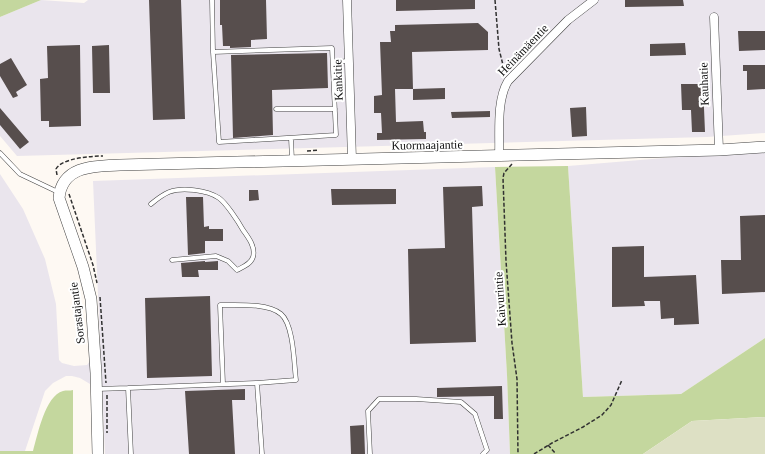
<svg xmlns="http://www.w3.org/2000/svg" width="765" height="454" viewBox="0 0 765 454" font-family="'Times New Roman',serif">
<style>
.industrial{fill:#eae5ed}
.forest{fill:#c4d79e}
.cemetery{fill:#dde0c4}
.building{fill:#574e4d}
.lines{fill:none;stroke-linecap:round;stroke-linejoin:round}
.service-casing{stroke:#424242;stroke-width:5}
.minor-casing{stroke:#424242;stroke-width:9}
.tertiary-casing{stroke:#424242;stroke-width:12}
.path{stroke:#313131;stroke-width:1.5;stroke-dasharray:4 2;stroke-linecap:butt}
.service{stroke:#fff;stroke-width:4}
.minor{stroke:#fff;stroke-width:8}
.tertiary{stroke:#fff;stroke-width:11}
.labels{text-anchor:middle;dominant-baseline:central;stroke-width:4;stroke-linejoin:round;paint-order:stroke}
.street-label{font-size:12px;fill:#0f0f0f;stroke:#fff}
</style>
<rect width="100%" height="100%" fill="#fef9f3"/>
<path class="industrial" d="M41 0 84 3 88 0H765V133L707 137 17 156 0 136V17Z
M765 152V338L681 394 583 397 568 166 676 157Z
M495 167 507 375 510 454H105L93 181Z
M0 174 23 209 45 259 56 304 59 360 62 363 74 366 87 365 90 361V384L80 378 72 376H66L53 383 45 391 25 451H0Z"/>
<path class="forest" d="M0 0H41L0 17Z
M568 166 583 397 681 394 765 338V417L692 421 643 454H510L507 375 495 167Z
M73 390V454H0V451H33C38 434 45 396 63 391 66 390 70 391 73 390Z"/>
<path class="cemetery" d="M765 417V454H643L692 421Z"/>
<path class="building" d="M149 0H181L185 119 153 120Z
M220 0H266L267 39 251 40V47L230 48V46H223L222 25H220Z
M396 0H475V9L396 11Z
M625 0H683L684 6 625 7Z
M478 23 488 32V50L412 52 413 89 445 88V99L413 100V89H395L396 122 423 121 424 132H426V139L377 140V133H382L381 113H374V96L382 95 380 42H391L390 31H395V25Z
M738 31H765V50L739 51Z
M685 43 686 55 650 56V44Z
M80 45 81 126 49 127V121H41L40 79 48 78 47 46Z
M109 45 110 93H93L92 46Z
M327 53 328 88 272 90 273 135 233 138 231 55Z
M11 58 27 85 16 92 18 96 13 98 0 76V64Z
M743 65H765V89L747 90V71H743Z
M681 84H703L705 132H692L691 110H682Z
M586 107 587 136 572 137 570 108Z
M0 108 29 142 20 149 0 125Z
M490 111V117L452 118 451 112Z
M482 186 483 206 472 207 476 342 410 344 408 249 445 248 443 187Z
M331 189H396V204L332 205Z
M249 190H258L259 200 249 201Z
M186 197H203L204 227 209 226V229H223V241H205V253L188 255Z
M765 215V292L722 294 721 260H741L740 216Z
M644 246V277L696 275 699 324 674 325V318L661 319 660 301H644L645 306 612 307V247Z
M205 261V262L218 261V270H198L199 277H182L181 263Z
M210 296 212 376 147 378 145 298Z
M502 386 503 419H494V396L437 397V388Z
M245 389V400H232L235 454H189L185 391Z
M364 425 365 454H351L350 426Z"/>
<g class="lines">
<defs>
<path id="service" d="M212 0 213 52
M332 48 336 135 219 142 213 52Z
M333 62 349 61
M276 109H335
M291 138 292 160
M0 153 20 174 58 192
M151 204C157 199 162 195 169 192 182 187 207 190 219 198 226 203 238 221 243 230 248 237 256 247 253 257 251 264 243 267 237 270L228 261 216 256 172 260
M223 384 220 305C238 305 268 303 281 314 294 325 294 365 296 380L257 383
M128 388 257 383 262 454
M97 389 128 388 131 454
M370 454 368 411 379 399H416L461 402 475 414 487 450 483 454"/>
<path id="minor" d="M347 0 352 159
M714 17 719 150
M499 156C500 133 496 101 508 81L568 20 594 0"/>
<path id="tertiary" d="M98 454 96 373 91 299 83 267 59 198C62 165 95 166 120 165L719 150 765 147"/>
</defs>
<use href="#service" class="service-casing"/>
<use href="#minor" class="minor-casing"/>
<use href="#tertiary" class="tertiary-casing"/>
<path class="path" d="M495 0 499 49 503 65V75
M307 151 319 150
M512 164 504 173 503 178 506 261 512 343 517 379 518 454
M57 175 56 169C62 158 91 156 103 156
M69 194 93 265 97 283
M100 297 106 383
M107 395V433
M548 445 556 454
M534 454 552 443 583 427 602 415 611 405 622 380"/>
<use href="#service" class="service"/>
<use href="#minor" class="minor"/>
<use href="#tertiary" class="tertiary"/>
</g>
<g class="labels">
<g class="street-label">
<text transform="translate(523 50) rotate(-46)">Heinämäentie</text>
<text transform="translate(338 80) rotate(-92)">Kankitie</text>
<text transform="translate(704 84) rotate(-92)">Kauhatie</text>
<text transform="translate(427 145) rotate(-1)">Kuormaajantie</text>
<text transform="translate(500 299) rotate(-94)">Kaivurintie</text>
<text transform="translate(77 313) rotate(-97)">Sorastajantie</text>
</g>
</g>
</svg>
